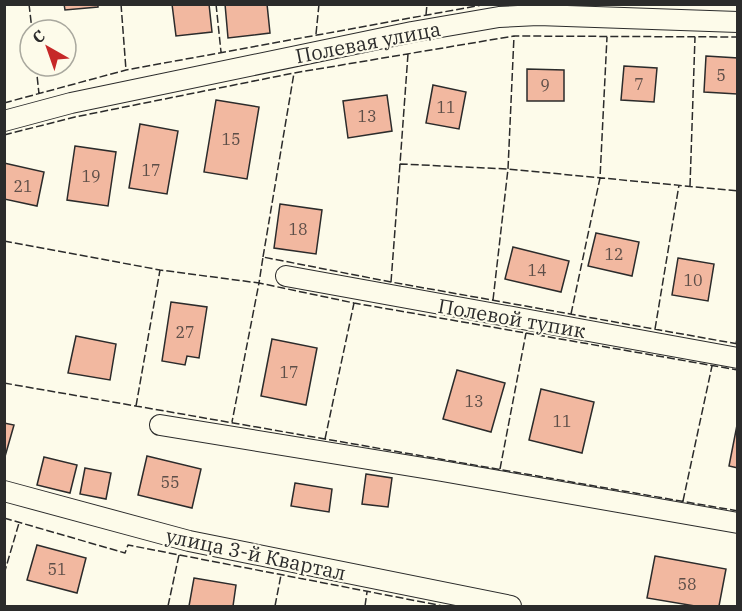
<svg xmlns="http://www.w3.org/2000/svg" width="742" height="611" viewBox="0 0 742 611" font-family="'IBM Plex Serif',serif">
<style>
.building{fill:#f2b8a0;stroke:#2b2b2b;stroke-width:1.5}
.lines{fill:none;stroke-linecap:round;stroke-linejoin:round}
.minor-casing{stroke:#2b2b2b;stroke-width:22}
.minor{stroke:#fdfbea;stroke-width:20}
.fence{stroke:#2b2b2b;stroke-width:1.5;stroke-dasharray:8 3;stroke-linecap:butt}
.labels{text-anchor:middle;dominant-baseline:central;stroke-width:4.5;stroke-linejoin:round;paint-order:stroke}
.number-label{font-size:16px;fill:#5d4e48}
.street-label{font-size:20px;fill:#2b2b2b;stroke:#fdfbea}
</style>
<rect width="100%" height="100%" fill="#fdfbea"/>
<path class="building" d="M64 4H98V7L65 10Z
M172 4H209L212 32 176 36Z
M225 4H267L270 33 228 38Z
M706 56 738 58 737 94 704 92Z
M624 66 657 68 654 102 621 100Z
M527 69 564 70V101H527Z
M433 85 466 92 459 129 426 123Z
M387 95 392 131 348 138 343 101Z
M216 100 259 107 247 179 204 172Z
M140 124 178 131 167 194 129 188Z
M75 146 116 152 108 206 67 200Z
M4 163 44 172 37 206 4 199Z
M280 204 322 210 316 254 274 248Z
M596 233 639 242 632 276 588 266Z
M513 247 569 261 561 292 505 279Z
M678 258 714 264 708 301 672 295Z
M171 302 207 307 199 358 187 356 185 365 162 361Z
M76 336 116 344 110 380 68 373Z
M272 339 317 348 306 405 261 396Z
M457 370 505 383 491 432 443 419Z
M541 389 594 402 582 453 529 440Z
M738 420V468L729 466Z
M4 423 14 425 4 460Z
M147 456 201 469 192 508 138 495Z
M44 457 77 465 70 493 37 485Z
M85 468 111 473 106 499 80 494Z
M366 474 392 478 388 507 362 504Z
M295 483 332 489 329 512 291 506Z
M37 545 86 558 77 593 27 580Z
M655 556 726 569 719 606H695L647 598Z
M194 578 236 585 233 606H189Z"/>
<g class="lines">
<defs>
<path id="minor" d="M4 121 71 103 412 32 499 17 538 15 738 22
M286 276 738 358
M160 425 442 471 738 523
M4 491 189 541 511 606"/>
</defs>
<use href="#minor" class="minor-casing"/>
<use href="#minor" class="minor"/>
<path class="fence" d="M29 4 32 30
M121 4 126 70
M216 4 221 52
M426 15 427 4
M316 34 319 4
M408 54 400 164 508 169 738 191
M36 66 39 94
M4 103 126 70 487 4
M4 135 75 117 294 73 514 36 738 37
M690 186 695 37
M4 241 160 270 259 283 232 422
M263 257 294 73
M391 282 400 164
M493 300 508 169 514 36
M571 314 600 178 607 37
M655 329 679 185
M736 344 738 334
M738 344 391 282 263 257 259 283 354 303 738 370
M4 383 738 511
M136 406 160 270
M325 439 354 303
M500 469 526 333
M683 501 712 366
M4 518 125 553 128 545 443 606
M4 574 19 523
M168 606 179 555
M275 606 281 575
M365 606 367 592"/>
</g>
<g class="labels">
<g class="number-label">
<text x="721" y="75">5</text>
<text x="639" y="84">7</text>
<text x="545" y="85">9</text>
<text x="446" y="107">11</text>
<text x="367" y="116">13</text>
<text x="231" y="139">15</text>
<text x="151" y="170">17</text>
<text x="91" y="176">19</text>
<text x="23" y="186">21</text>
<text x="298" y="229">18</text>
<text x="614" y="254">12</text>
<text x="537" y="270">14</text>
<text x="693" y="280">10</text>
<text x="185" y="332">27</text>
<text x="289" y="372">17</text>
<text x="474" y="401">13</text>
<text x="562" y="421">11</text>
<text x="170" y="482">55</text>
<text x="57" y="569">51</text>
<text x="687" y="584">58</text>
</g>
<g class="street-label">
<text transform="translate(368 42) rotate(-11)">Полевая улица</text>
<text transform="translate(512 318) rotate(10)">Полевой тупик</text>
<text transform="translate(256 554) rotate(12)">улица 3-й Квартал</text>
</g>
</g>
<rect width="742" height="611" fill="none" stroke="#2b2b2b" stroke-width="12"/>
<g transform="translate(48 48) rotate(320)"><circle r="28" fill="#fdfbea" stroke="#a9a89e" stroke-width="1.5"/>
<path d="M0-4.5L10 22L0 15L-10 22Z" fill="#c62828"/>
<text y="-9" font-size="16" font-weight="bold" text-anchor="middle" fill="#2b2b2b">С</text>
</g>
</svg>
